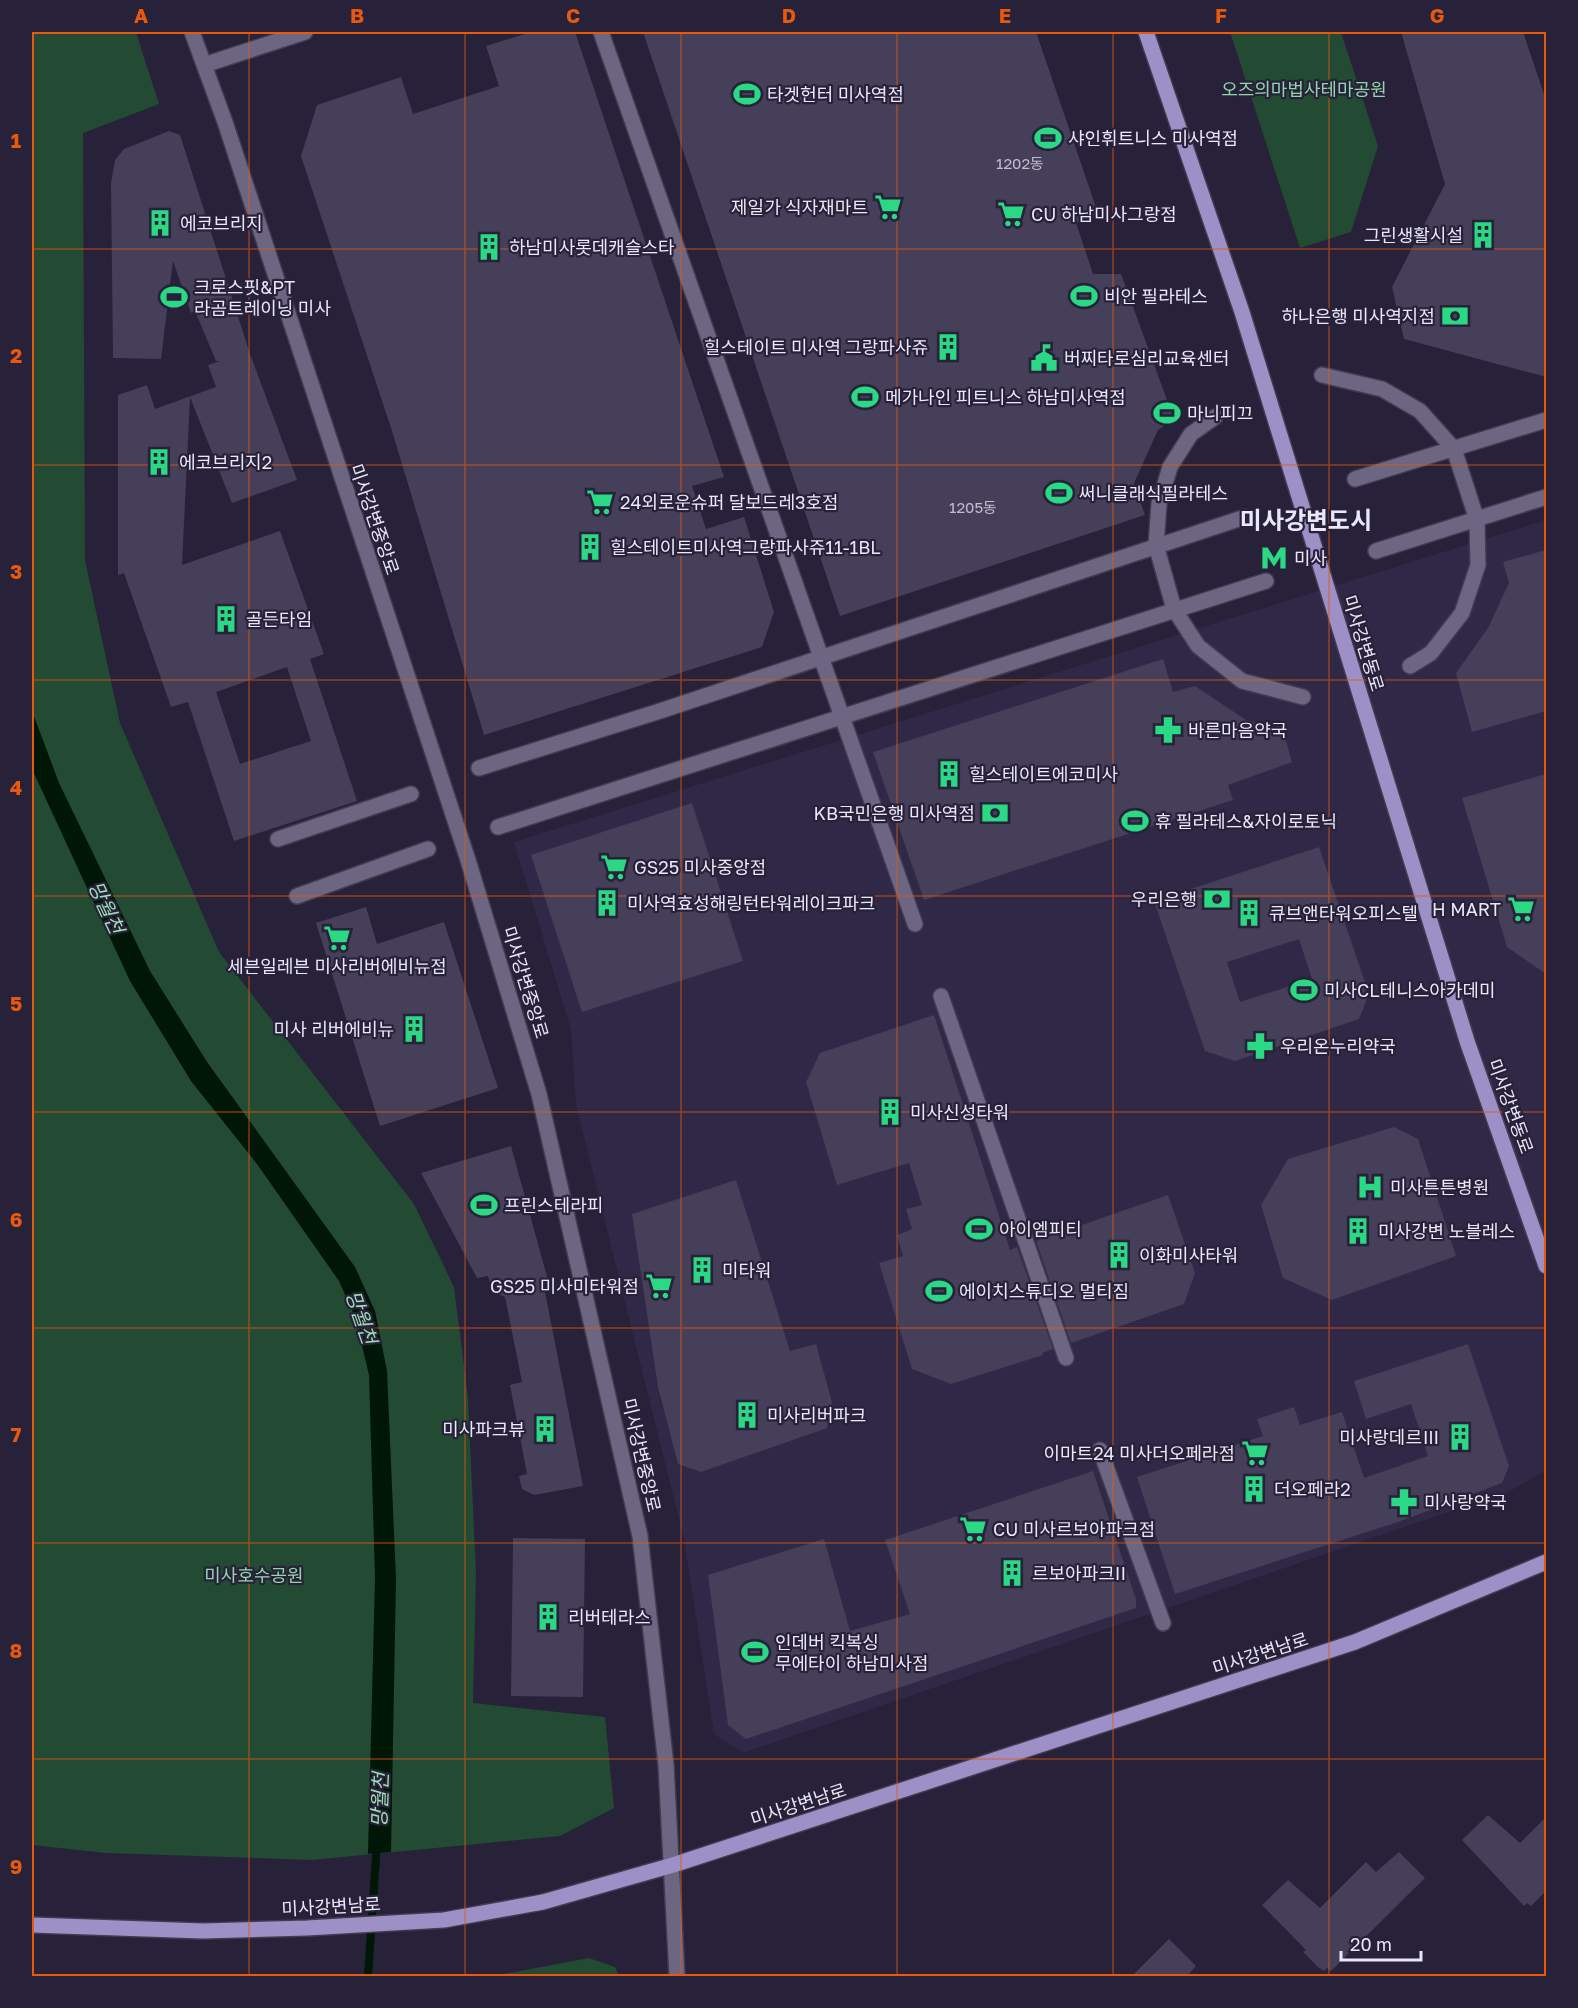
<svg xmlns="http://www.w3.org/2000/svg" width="1578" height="2008" viewBox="0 0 1578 2008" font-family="'Golos Text','Noto Sans KR',sans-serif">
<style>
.built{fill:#302847}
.green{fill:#234a33}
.water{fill:#001607}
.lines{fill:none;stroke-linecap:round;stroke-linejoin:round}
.stream{stroke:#001607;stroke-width:8}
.building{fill:#453f59;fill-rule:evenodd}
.minor-casing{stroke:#413b50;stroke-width:18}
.major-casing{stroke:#413b50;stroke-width:18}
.minor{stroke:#6c6682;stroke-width:15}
.major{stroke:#9d90c7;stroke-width:15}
.grid{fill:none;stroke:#e8590c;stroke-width:1.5;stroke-opacity:0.55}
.labels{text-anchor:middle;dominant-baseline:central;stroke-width:4.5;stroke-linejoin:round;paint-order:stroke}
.number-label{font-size:15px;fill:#c1bdd0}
.park-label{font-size:18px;fill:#93d5ab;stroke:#272139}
.poi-label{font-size:18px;fill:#eae7f8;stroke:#272139;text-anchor:start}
.street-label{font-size:18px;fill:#eae7f8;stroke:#272139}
.water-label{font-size:20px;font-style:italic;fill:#9cdfb4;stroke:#272139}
.district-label{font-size:24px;font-weight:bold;fill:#eae7f8;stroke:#272139}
.neatline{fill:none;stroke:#e8590c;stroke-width:2}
.grid-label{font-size:20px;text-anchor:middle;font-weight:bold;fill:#e8590c}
</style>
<rect width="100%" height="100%" fill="#272139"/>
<path class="built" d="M1546 520V1470L1510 1491 743 1753 714 1734 684 1539 576 1105 571 1030 514 842Z"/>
<path class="green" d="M32 32H136L159 104 83 133 85 560 120 723 219 952 414 1204 454 1287 468 1398 476 1573 473 1703 605 1717 614 1808 560 1836 312 1860 106 1853 32 1845Z
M1230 32H1341L1378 146 1351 232 1300 248Z
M589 1958 615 1967 619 1976H493Z"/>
<path class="water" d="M32 711 59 783 150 971 207 1062 355 1267 375 1311 387 1371 396 1579 391 1852 368 1854 375 1578 369 1375 355 1317 339 1281 257 1164 191 1081 130 981 32 769Z"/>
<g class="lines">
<path class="stream" d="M368 1976 377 1842"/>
</g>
<path class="building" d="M531 32H575L724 477 692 486 706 529 744 517 774 612 762 647 484 735 392 431 301 156 317 105 401 77 413 114 499 86 486 46Z
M643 32H1036L1099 216 1076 223 1093 274H1121L1174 419 1158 430 1134 483 1145 515 840 616Z
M1401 32H1523L1546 100V377L1404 339 1392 287 1445 184Z
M169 131 180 135 250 354 297 480 232 503 190 397 182 565 280 531 324 654 310 659 357 801 234 841 188 702 171 707 124 573 118 575V395L147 385 155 409 216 387 208 365 220 361H216L195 311 191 313 173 261 161 359 113 358 111 183 115 160 124 149ZM287 667 311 741 240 764 216 692Z
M1546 550V711L1472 732 1456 673 1488 628 1509 583 1503 562Z
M1163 659 1173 692 1195 686 1246 720 1283 730 1292 762 1228 785 1233 800 924 900 873 752Z
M1546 774V974L1507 947 1462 798Z
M692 803 743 961 582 1012 531 855Z
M1319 847 1369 994 1359 1019 1235 1061 1205 1051 1154 901ZM1299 939 1312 979 1240 1002 1227 962Z
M366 907 377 944 444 922 498 1088 380 1126 316 923Z
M934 1015 1010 1250 1017 1247 1053 1349 1042 1353 1043 1355 951 1384 912 1369 879 1263 903 1256 897 1235 912 1229 906 1209 922 1205 909 1163 837 1185 806 1082 820 1053Z
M1394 1127 1418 1139 1456 1256 1332 1300 1283 1278 1261 1205 1288 1159Z
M511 1146 551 1291 545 1292 583 1486 534 1495 522 1489 519 1476 527 1474 510 1385 522 1382 505 1297 492 1291 488 1276 477 1278 421 1173Z
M736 1180 790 1351 816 1344 832 1402 827 1428 701 1472 678 1464 658 1387 632 1214Z
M1168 1195 1195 1273 1184 1304 1071 1343 1036 1241Z
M1468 1344 1509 1466 1502 1483 1398 1522 1175 1594 1137 1477 1263 1436 1257 1419 1294 1407 1300 1425 1342 1412 1364 1478 1428 1456 1411 1404 1366 1419 1354 1381Z
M1093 1471 1136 1599V1608L746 1739 728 1725 708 1575 824 1539 850 1631 910 1614 885 1540Z
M513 1538 585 1539 583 1697 511 1696Z
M1488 1815 1520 1843 1546 1817V1891L1531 1906 1527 1903 1524 1906 1462 1840Z
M1399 1852 1425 1878 1331 1971 1327 1968 1324 1971 1318 1967 1303 1952 1306 1950 1262 1905 1288 1880 1320 1908 1366 1862 1376 1872Z
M1169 1939 1196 1966 1186 1977H1131Z"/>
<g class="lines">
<defs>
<path id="minor" d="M192 32 225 122 468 860 539 1094 640 1536 666 1765 677 1976
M601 32 915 924
M204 65 305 32
M1322 375 1382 389 1420 411 1454 449 1477 520 1478 565 1462 613 1431 653 1410 666
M1215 417 1191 434 1170 467 1159 504 1156 545 1174 609 1198 646 1242 681 1303 697
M1355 479 1546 420
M1376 551 1546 497
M479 768 660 711 1245 517
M498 827 1266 581
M278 839 411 794
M297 896 428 849
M941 996 1066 1358
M1100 1450 1163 1623"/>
<path id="major" d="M1146 32 1242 312 1467 1041 1546 1266
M32 1925 203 1931 307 1928 444 1920 543 1902 673 1865 1355 1642 1546 1562"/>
</defs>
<use href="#minor" class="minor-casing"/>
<use href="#major" class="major-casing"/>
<use href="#minor" class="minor"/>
<use href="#major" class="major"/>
</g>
<path class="grid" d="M249 32V1976M465 32V1976M681 32V1976M897 32V1976M1113 32V1976M1329 32V1976M32 249H1546M32 465H1546M32 680H1546M32 896H1546M32 1112H1546M32 1328H1546M32 1543H1546M32 1759H1546"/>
<defs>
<symbol id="stadium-bare" viewBox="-9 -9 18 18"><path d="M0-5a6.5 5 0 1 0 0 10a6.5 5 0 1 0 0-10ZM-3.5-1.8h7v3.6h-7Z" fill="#2bd884" stroke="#272139" stroke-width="2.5" paint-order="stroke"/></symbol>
<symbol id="supermarket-bare" viewBox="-9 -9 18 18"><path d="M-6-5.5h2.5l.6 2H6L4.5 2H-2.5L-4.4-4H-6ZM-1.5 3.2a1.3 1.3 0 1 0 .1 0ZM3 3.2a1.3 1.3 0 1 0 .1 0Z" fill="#2bd884" stroke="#272139" stroke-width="2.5" paint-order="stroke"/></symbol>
<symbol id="building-bare" viewBox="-9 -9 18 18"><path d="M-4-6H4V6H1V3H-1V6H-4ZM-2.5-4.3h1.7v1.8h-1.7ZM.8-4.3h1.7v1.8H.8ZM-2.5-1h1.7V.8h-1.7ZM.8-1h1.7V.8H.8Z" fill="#2bd884" stroke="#272139" stroke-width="2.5" paint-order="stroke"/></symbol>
<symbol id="bank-bare" viewBox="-9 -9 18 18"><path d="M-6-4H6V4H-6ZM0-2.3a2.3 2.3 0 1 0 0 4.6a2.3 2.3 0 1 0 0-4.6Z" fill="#2bd884" stroke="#272139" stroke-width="2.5" paint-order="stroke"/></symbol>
<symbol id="civic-bare" viewBox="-9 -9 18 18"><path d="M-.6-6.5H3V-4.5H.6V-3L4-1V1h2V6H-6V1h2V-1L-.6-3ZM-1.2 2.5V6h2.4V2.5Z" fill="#2bd884" stroke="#272139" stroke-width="2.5" paint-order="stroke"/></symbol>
<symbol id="metro-bare" viewBox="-9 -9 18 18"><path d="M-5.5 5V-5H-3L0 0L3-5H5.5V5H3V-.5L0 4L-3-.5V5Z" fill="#2bd884" stroke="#272139" stroke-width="2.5" paint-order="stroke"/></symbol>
<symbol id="pharmacy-bare" viewBox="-9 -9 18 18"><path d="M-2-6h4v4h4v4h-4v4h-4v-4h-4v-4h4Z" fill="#2bd884" stroke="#272139" stroke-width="2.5" paint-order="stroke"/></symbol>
<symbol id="hospital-bare" viewBox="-9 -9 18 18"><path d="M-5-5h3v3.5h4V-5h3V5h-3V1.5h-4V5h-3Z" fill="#2bd884" stroke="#272139" stroke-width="2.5" paint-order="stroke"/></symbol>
</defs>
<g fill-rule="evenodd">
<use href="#stadium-bare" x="728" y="75" width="38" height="38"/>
<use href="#stadium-bare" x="1029" y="119" width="38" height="38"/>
<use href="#supermarket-bare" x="869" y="188" width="38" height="38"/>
<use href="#supermarket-bare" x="992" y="195" width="38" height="38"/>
<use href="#building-bare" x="141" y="204" width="38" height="38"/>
<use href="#building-bare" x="1464" y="216" width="38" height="38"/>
<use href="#building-bare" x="470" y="228" width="38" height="38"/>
<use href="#stadium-bare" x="1065" y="277" width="38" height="38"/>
<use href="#stadium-bare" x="155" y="278" width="38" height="38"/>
<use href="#bank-bare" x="1436" y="297" width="38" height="38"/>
<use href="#building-bare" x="929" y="328" width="38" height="38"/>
<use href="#civic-bare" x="1025" y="339" width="38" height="38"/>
<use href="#stadium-bare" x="846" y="378" width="38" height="38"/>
<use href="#stadium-bare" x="1148" y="394" width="38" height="38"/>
<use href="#building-bare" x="140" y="443" width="38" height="38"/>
<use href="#stadium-bare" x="1040" y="474" width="38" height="38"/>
<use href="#supermarket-bare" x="581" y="483" width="38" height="38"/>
<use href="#building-bare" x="571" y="528" width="38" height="38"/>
<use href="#metro-bare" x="1255" y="539" width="38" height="38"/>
<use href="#building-bare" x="207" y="600" width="38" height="38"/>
<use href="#pharmacy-bare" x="1149" y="711" width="38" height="38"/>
<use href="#building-bare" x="930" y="755" width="38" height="38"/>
<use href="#bank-bare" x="976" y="794" width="38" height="38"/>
<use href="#stadium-bare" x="1116" y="802" width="38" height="38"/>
<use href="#supermarket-bare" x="595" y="848" width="38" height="38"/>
<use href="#bank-bare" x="1198" y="880" width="38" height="38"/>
<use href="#building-bare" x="588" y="884" width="38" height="38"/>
<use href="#supermarket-bare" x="1502" y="890" width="38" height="38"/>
<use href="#building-bare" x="1230" y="894" width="38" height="38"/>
<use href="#supermarket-bare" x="318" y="919" width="38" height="38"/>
<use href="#stadium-bare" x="1285" y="971" width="38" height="38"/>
<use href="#building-bare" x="395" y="1010" width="38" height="38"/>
<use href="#pharmacy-bare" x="1241" y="1027" width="38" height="38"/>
<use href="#building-bare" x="871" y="1093" width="38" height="38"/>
<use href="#hospital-bare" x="1351" y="1168" width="38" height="38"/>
<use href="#stadium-bare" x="465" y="1186" width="38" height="38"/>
<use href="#stadium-bare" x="960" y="1210" width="38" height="38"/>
<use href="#building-bare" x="1339" y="1212" width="38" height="38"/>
<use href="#building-bare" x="1100" y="1236" width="38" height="38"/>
<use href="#building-bare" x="683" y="1251" width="38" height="38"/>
<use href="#supermarket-bare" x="640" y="1267" width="38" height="38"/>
<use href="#stadium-bare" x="920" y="1272" width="38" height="38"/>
<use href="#building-bare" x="728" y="1396" width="38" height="38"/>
<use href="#building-bare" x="526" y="1410" width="38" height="38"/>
<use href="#building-bare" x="1441" y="1418" width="38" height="38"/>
<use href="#supermarket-bare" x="1236" y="1434" width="38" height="38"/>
<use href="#building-bare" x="1235" y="1470" width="38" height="38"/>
<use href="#pharmacy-bare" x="1385" y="1483" width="38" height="38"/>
<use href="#supermarket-bare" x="954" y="1510" width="38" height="38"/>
<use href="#building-bare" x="993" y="1554" width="38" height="38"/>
<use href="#building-bare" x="529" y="1598" width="38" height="38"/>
<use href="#stadium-bare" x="736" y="1633" width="38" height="38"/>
</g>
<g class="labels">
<g class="number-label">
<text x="1020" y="163">1202동</text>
<text x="973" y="507">1205동</text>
</g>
<g class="park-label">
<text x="1304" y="89">오즈의마법사테마공원</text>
<text x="254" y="1575">미사호수공원</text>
</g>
<g class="poi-label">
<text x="767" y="94">타겟헌터 미사역점</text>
<text x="1068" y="138">샤인휘트니스 미사역점</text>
<text x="868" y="207" text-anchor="end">제일가 식자재마트</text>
<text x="1031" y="214">CU 하남미사그랑점</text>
<text x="180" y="223">에코브리지</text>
<text x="1463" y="235" text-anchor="end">그린생활시설</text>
<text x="509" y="247">하남미사롯데캐슬스타</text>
<text x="194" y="287">크로스핏&amp;PT<tspan x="194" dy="21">라곰트레이닝 미사</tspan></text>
<text x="1104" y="296">비안 필라테스</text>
<text x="1435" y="316" text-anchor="end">하나은행 미사역지점</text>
<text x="928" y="347" text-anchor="end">힐스테이트 미사역 그랑파사쥬</text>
<text x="1064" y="358">버찌타로심리교육센터</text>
<text x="885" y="397">메가나인 피트니스 하남미사역점</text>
<text x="1187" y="413">마니피끄</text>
<text x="179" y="462">에코브리지2</text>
<text x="1079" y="493">써니클래식필라테스</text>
<text x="620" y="502">24외로운슈퍼 달보드레3호점</text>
<text x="610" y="547">힐스테이트미사역그랑파사쥬11-1BL</text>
<text x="1294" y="558">미사</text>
<text x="246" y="619">골든타임</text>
<text x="1188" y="730">바른마음약국</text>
<text x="969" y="774">힐스테이트에코미사</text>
<text x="975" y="813" text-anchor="end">KB국민은행 미사역점</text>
<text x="1155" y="821">휴 필라테스&amp;자이로토닉</text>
<text x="634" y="867">GS25 미사중앙점</text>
<text x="1197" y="899" text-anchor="end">우리은행</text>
<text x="627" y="903">미사역효성해링턴타워레이크파크</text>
<text x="1501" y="909" text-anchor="end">H MART</text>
<text x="1269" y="913">큐브앤타워오피스텔</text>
<text x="337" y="966" text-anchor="middle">세븐일레븐 미사리버에비뉴점</text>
<text x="1324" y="990">미사CL테니스아카데미</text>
<text x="394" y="1029" text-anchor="end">미사 리버에비뉴</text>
<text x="1280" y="1046">우리온누리약국</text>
<text x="910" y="1112">미사신성타워</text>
<text x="1390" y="1187">미사튼튼병원</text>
<text x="504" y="1205">프린스테라피</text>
<text x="999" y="1229">아이엠피티</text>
<text x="1378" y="1231">미사강변 노블레스</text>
<text x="1139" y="1255">이화미사타워</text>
<text x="722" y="1270">미타워</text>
<text x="639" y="1286" text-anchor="end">GS25 미사미타워점</text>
<text x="959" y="1291">에이치스튜디오 멀티짐</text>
<text x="767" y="1415">미사리버파크</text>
<text x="525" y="1429" text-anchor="end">미사파크뷰</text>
<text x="1440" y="1437" text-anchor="end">미사랑데르Ⅲ</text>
<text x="1235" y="1453" text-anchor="end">이마트24 미사더오페라점</text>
<text x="1274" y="1489">더오페라2</text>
<text x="1424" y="1502">미사랑약국</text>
<text x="993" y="1529">CU 미사르보아파크점</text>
<text x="1032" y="1573">르보아파크II</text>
<text x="568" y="1617">리버테라스</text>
<text x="775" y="1642">인데버 킥복싱<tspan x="775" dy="21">무에타이 하남미사점</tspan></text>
</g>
<g class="street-label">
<text transform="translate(375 519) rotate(71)">미사강변중앙로</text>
<text transform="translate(1364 643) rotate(73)">미사강변동로</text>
<text transform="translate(526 982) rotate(73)">미사강변중앙로</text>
<text transform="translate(1511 1106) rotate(70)">미사강변동로</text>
<text transform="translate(642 1455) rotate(77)">미사강변중앙로</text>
<text transform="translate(1260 1653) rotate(-18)">미사강변남로</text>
<text transform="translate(798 1804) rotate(-18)">미사강변남로</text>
<text transform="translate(331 1906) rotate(-3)">미사강변남로</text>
</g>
<g class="water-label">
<text transform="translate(107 907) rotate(65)">망월천</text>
<text transform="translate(362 1317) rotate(71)">망월천</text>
<text transform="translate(379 1800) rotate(-88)">망월천</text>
</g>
<g class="district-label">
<text x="1306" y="519">미사강변도시</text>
</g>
</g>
<rect width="1578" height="2008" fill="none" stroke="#272139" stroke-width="66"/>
<path d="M1341 1951v9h80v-9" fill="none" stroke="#eae7f8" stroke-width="3"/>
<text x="1350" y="1951" font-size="18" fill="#eae7f8" stroke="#272139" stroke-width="4.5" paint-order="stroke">20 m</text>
<rect x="33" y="33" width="1512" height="1942" class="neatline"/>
<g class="grid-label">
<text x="141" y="23">A</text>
<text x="357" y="23">B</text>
<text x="573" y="23">C</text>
<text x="789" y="23">D</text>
<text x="1005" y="23">E</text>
<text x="1221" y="23">F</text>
<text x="1437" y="23">G</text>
<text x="16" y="148">1</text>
<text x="16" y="363">2</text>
<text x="16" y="579">3</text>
<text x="16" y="795">4</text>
<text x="16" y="1011">5</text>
<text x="16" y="1227">6</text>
<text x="16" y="1442">7</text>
<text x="16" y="1658">8</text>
<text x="16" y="1874">9</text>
</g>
</svg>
